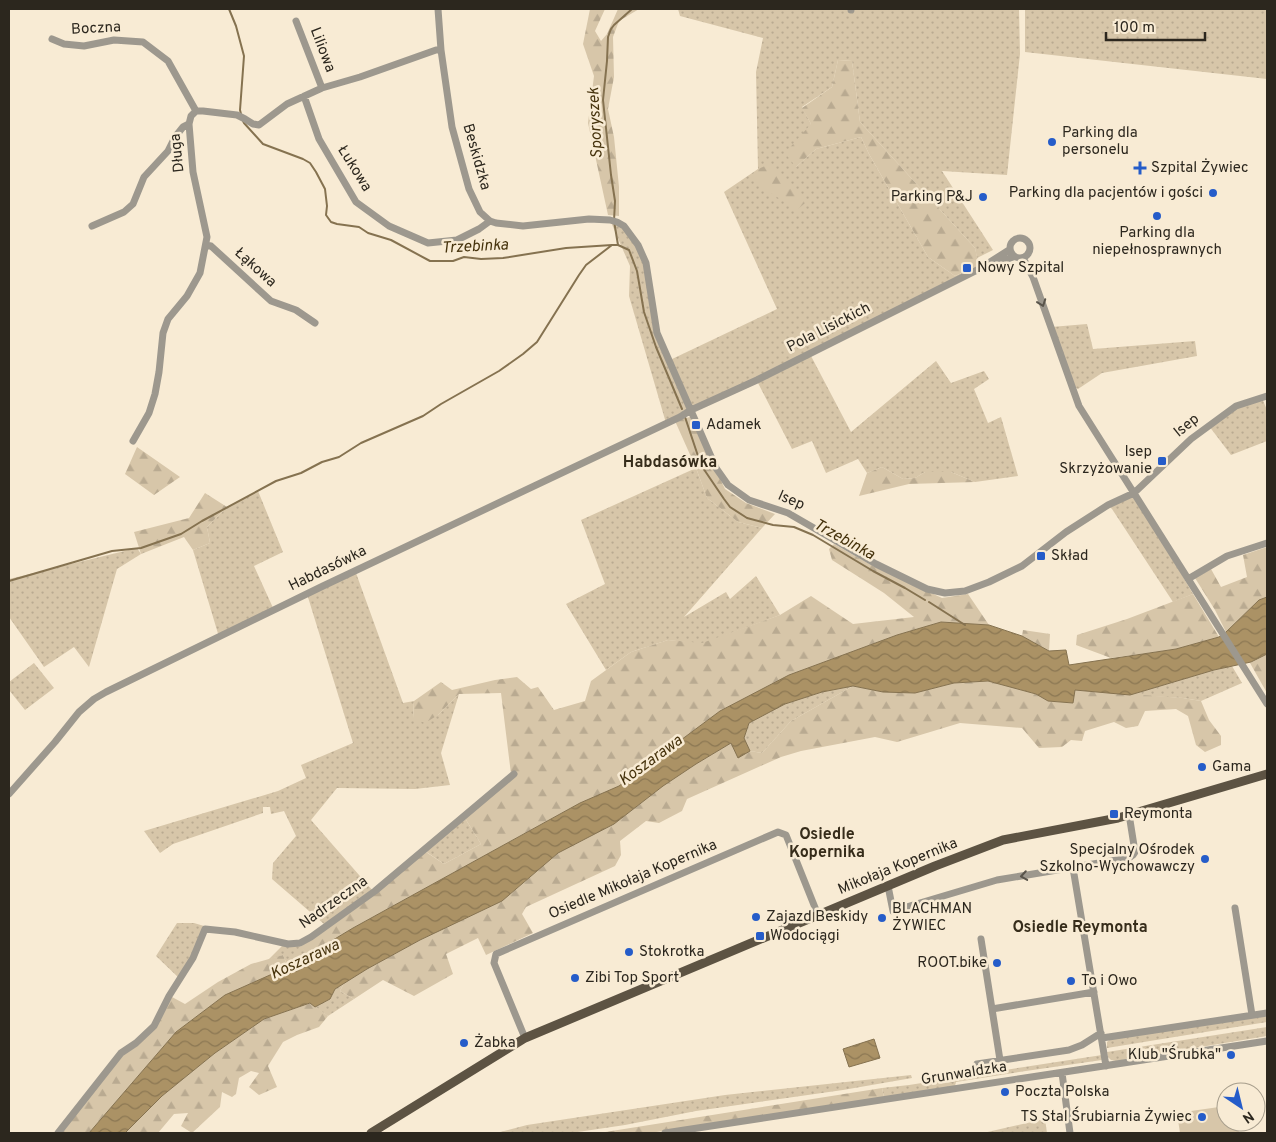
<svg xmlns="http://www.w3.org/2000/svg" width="1276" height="1142" viewBox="0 0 1276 1142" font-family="Overpass,sans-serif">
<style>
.grass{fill:url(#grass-dots)}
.forest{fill:url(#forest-firs)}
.garden{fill:#d7c6a9}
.water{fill:url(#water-waves);stroke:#857250}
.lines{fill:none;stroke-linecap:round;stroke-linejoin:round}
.stream{stroke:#857250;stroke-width:2}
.minor{stroke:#9d988e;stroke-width:7}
.major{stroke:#5d5343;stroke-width:9}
.oneway{stroke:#59544b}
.poi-dot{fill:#255cc9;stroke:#f8ebd4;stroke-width:2}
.labels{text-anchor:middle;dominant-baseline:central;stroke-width:5;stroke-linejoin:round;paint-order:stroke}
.street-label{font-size:15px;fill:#2c271e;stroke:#f8ebd4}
.poi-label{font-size:15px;fill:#2c271e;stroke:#f8ebd4;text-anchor:start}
.water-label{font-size:16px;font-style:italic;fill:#46330d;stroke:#f8ebd4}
.neighbourhood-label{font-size:16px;font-weight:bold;fill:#362c1a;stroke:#f8ebd4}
</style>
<defs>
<pattern id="grass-dots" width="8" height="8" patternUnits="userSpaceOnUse" patternTransform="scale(1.25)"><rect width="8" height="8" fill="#d7c6a9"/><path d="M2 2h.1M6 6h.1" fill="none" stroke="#b9aa91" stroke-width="1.8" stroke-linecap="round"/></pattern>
<pattern id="forest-firs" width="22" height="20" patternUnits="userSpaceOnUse" patternTransform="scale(1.25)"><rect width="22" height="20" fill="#d7c6a9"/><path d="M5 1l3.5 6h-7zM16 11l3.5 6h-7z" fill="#b9aa91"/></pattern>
<pattern id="water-waves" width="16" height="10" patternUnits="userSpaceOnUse" patternTransform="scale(1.25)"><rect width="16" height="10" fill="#ab9265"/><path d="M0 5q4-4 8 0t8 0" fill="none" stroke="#8b7753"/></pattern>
</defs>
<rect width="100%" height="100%" fill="#f8ebd4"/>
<path class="grass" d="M678 9H1019L1020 54 1007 175 942 171 993 250 977 258 975 248 860 122 852 61 838 60 832 87 802 107 811 124 796 167 816 149 861 137 869 154 928 257 955 276 979 265 806 357 811 356 851 432 936 361 951 383 984 371 989 379 974 389 988 423 1001 417 1018 476 975 482 951 472H925L915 478 903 479 882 467 867 473 858 459 826 473 812 441 792 449 758 383 666 423 629 296 630 266 610 220 624 226 646 263 657 333 670 360 777 309 724 192 758 169 756 72 763 38 680 16Z
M1025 9H1267V79L1025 52Z
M1087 324 1093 349 1195 341 1197 356 1102 373 1078 389 1072 385 1051 327Z
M1262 398 1267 410V441L1231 455 1209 426 1236 406Z
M696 468 707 498 738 522 762 528 684 617 726 592 730 599 756 576 780 615 702 644 668 640 631 652 606 670 566 604 605 584 581 520Z
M258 491 283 552 254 566 274 610 219 637 193 550 210 543 207 527 227 507Z
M1134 493 1193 594 1173 602 1112 509 1108 505Z
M137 548 141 554 117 569 89 667 74 647 44 667 9 617V579Z
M356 573 403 703 414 701 413 718 438 715 459 694 441 753 450 785 415 789 337 788 311 820 373 891 324 924 272 879 273 863 296 836 284 811 271 814 270 807H263V813L173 844 160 853 144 831 278 791 306 778 301 765 353 743 307 594Z
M34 663 54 688 25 710 9 690V682Z
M1232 666 1242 683 1201 701 1183 698 1130 695 1214 670Z
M853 686 791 721 762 753 750 751 744 738 749 723 785 704 822 692Z
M463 815 481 844 444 864 425 851Z
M177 923H194L204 926 205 929 180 979 156 956Z
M288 944 300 946 309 954 288 967 283 955 268 960 282 946Z
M344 983 340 991 354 999 328 1016 315 1007 330 999 335 989Z
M1267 1016V1022L1107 1048V1042L1110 1039Z
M1267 1027V1036L1116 1061 1111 1060 1108 1057 1107 1052Z
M1102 1055V1060L1019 1072 956 1082 955 1086 884 1097 882 1088 909 1085Z
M911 1075 912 1078 843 1090 696 1111 625 1125 571 1133H496L527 1125 725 1095Z
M1045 1119 1047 1133H983Z"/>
<path class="forest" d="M590 9H605L595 31 601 41 607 34 618 9H639L619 21 613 37 614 77 608 109 614 137 619 187V216L608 215 588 123 594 76 583 44Z
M838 60 852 61 860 122 975 248 979 265 955 276 928 257 869 154 861 137 816 149 796 167 785 153 811 124 802 108 832 87Z
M770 164 805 203 797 210 754 182 758 169Z
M690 417 725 489 746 503 775 514 762 528 738 522 707 498 696 468 675 421Z
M137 447 180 477 154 495 125 474Z
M882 467 903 479 915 478 925 472H951L975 482 909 484 859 496 867 473Z
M205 493 227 507 207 527 210 543 193 550 184 537 141 554 134 532 189 518Z
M834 544 873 566 942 598 968 594 989 625 941 622 897 635 789 675 720 711 619 786 580 803 353 928 309 954 300 947 426 852 444 864 481 844 463 815 511 774 501 693 459 694 438 715 425 723 413 718 414 701 441 682 452 690 495 680 517 677 531 689 538 687 554 710 585 701 591 681 631 652 668 640 702 643 780 615 811 596 853 624 914 617 884 593 832 560 829 549Z
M1267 547V597L1259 600 1226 632 1215 610 1195 578 1211 569 1221 587 1247 577 1243 555Z
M1193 594 1219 637 1176 649 1111 658 1076 645 1077 635 1127 619Z
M1023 630 1050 634 1049 651 1022 636Z
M1267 654V693L1250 663Z
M988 681 1036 694 1048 701 1073 703 1074 690 1183 698 1201 701 1209 720 1221 736V745L1205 752 1196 745 1188 716 1176 709 1145 711 1138 726 1126 728 1114 722 1085 731 1082 741 1071 740 1062 747 1039 748 1022 728 960 723 897 742 875 737 801 751 781 757 687 799 682 811 659 823 646 821 620 841 621 855 615 866 526 907 522 914 533 933 486 955 478 938 446 954 453 974 414 996 383 980 354 999 340 991 344 983 367 969 420 940 502 901 558 853 614 824 663 786 696 764 731 743 738 757 750 751 762 753 791 721 853 686 883 692 915 693 954 683Z
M283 955 288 967 225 995 176 1032 89 1133H60L123 1055 135 1046 172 997 185 1004 218 982 251 964Z
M311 1003 328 1016 319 1027 297 1035 283 1042 268 1066 277 1087 259 1095 249 1087 259 1073 251 1071 239 1078 236 1094 232 1097 222 1092 220 1107 192 1133 181 1126 188 1113 174 1114 158 1133H125L162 1096 215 1053 264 1019Z
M882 1088 884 1097 650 1133H599Z"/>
<path class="garden" d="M1226 1106V1122H1237L1239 1133H1180L1177 1113Z"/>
<path class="water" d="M1267 597V654L1251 662 1214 670 1130 695 1075 690 1073 703 1048 701 1036 694 988 681 954 683 915 693 883 692 853 686 822 692 785 704 749 723 744 738 750 751 738 758 731 743 696 764 663 786 614 824 558 853 502 901 420 940 367 969 335 989 330 999 315 1007 310 1003 264 1019 215 1053 162 1096 125 1133H89L176 1032 225 995 288 967 353 928 580 803 619 786 720 711 789 675 897 635 941 622 989 625 1022 636 1049 651 1066 650 1069 665 1176 649 1219 637 1226 632 1259 600Z
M874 1039 880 1058 849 1067 843 1049Z"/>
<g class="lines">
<path class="stream" d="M229 9 236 26 244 56 240 110 241 114
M243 121 244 123 263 144 303 159 310 163 316 172 325 189 327 206 326 215 331 222 337 224 359 227 368 233 391 240 430 261H453L464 257 481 259 503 258 566 248 612 245H618L629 250 637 271 644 312 656 347 682 409
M618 245 614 221 615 201 611 175 603 100 607 61 608 37 611 29 614 25 632 9
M685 417 701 465 724 499 730 507 747 518 773 525 794 527 813 535 873 571 905 588 925 600
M9 581 112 551 141 548 181 534 202 521 276 481 301 473 322 462 339 457 361 443 423 416 441 404 499 371 523 354 537 342 579 275 586 265 612 245
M929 602 965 625"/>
<path class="minor" d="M438 9 441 50 452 127 469 189 480 212 490 221 496 223 523 226 589 219 610 220 617 222 624 226 638 245 646 263 657 333 716 468 728 485 749 500 788 513 876 564 927 589 945 593 965 591 989 582 1022 566 1066 532 1108 505 1134 493 1191 439 1236 406 1267 396
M851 9V10
M296 21 322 88
M52 39 64 44 84 46 114 40 143 42 168 61 196 111
M304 96 319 139 356 202 389 226 428 243 457 240 479 229 490 221
M92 226 124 212 133 204 144 177 168 151 175 137 183 127 189 124
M1010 248a10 10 0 1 1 20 0a10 10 0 1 1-20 0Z
M206 245 211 246 271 301 296 310 315 323
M1023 258 1033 277 1079 406 1267 704
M991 265 1013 257
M133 441 149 413 155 394 159 372 163 333 168 319 187 296 200 273 207 237 193 172 189 124 191 116 196 111H203L237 115 245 119 253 124 259 125 287 104 322 88 360 77 436 50H441
M1188 579 1227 556 1267 543
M9 794 55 742 79 712 94 699 106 692 323 586 680 417 691 410 757 380 979 269 1009 250
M1073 868 1106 1066
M888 886 893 911 997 880 1129 858 1133 855 1135 852 1129 814
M1235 908 1252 1015
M981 939 1000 1060
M992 1009 1094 992
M525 1038 494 963 496 954 778 832 786 835 818 915
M1102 1038 1267 1013
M977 1064 1069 1050 1082 1045 1101 1033
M1062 1073 1070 1133
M58 1133 121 1053 136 1043 154 1026 169 996 193 958 205 929 235 932 288 944 300 943 311 937 375 891 514 774
M665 1133 1267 1041"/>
<path class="major" d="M371 1133 525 1038 935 866 1003 840 1118 818 1267 774"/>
</g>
<defs><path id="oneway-chevron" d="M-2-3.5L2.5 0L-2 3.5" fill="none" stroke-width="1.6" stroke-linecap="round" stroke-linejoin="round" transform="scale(1.25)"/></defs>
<g class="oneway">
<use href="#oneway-chevron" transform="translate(1042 303) rotate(70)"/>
<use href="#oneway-chevron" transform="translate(1024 876) rotate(171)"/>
</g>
<g class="poi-dot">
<circle cx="1052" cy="142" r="5"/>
<path d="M1137.5 160.5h5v5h5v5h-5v5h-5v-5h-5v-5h5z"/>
<circle cx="1213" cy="193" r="5"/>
<circle cx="983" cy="197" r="5"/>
<circle cx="1157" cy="216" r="5"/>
<rect x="962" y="263" width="10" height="10" rx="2.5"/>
<rect x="691" y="420" width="10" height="10" rx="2.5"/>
<rect x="1157" y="456" width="10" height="10" rx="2.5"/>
<rect x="1036" y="551" width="10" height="10" rx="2.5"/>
<circle cx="1202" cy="767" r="5"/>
<rect x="1109" y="809" width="10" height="10" rx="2.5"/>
<circle cx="1205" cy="859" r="5"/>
<circle cx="756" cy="917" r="5"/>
<circle cx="882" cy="918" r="5"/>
<rect x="755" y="931" width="10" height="10" rx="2.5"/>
<circle cx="629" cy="952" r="5"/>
<circle cx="997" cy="963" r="5"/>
<circle cx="575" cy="978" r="5"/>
<circle cx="1071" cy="981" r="5"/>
<circle cx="464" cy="1043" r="5"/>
<circle cx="1231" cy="1055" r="5"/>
<circle cx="1005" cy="1092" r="5"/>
<circle cx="1202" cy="1117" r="5"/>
</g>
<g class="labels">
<g class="street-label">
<text transform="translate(96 29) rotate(-3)">Boczna</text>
<text transform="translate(322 50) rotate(69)">Liliowa</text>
<text transform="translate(178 153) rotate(-96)">Długa</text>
<text transform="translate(476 157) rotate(74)">Beskidzka</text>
<text transform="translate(354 169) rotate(58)">Łukowa</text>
<text transform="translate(255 268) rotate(42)">Łąkowa</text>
<text transform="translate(829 328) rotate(-27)">Pola Lisickich</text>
<text transform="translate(1187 426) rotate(-39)">Isep</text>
<text transform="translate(791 501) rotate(23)">Isep</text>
<text transform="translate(328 569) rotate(-26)">Habdasówka</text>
<text transform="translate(898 867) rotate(-22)">Mikołaja Kopernika</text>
<text transform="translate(633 880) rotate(-23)">Osiedle Mikołaja Kopernika</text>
<text transform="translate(334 903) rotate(-35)">Nadrzeczna</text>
<text transform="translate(964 1074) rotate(-9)">Grunwaldzka</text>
</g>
<g class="poi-label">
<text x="1062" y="133">Parking dla<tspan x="1062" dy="17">personelu</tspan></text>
<text x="1151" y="168">Szpital Żywiec</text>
<text x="1203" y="193" text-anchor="end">Parking dla pacjentów i gości</text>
<text x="973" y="197" text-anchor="end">Parking P&amp;J</text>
<text x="1157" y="233" text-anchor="middle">Parking dla<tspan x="1157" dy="17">niepełnosprawnych</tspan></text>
<text x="977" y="268">Nowy Szpital</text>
<text x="706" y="425">Adamek</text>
<text x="1152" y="452" text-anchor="end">Isep<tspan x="1152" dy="17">Skrzyżowanie</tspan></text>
<text x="1051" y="556">Skład</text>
<text x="1212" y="767">Gama</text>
<text x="1124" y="814">Reymonta</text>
<text x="1195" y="850" text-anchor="end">Specjalny Ośrodek<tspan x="1195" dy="17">Szkolno-Wychowawczy</tspan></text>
<text x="892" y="909">BLACHMAN<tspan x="892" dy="17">ŻYWIEC</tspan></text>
<text x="766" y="917">Zajazd Beskidy</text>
<text x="770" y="936">Wodociągi</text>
<text x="639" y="952">Stokrotka</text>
<text x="987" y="963" text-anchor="end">ROOT.bike</text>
<text x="585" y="978">Zibi Top Sport</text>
<text x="1081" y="981">To i Owo</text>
<text x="474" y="1043">Żabka</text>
<text x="1221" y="1055" text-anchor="end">Klub "Śrubka"</text>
<text x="1015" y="1092">Poczta Polska</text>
<text x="1192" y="1117" text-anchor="end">TS Stal Śrubiarnia Żywiec</text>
</g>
<g class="water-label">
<text transform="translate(596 123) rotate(-93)">Sporyszek</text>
<text transform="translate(475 247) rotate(-3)">Trzebinka</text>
<text transform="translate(844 540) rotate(29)">Trzebinka</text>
<text transform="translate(651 761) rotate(-36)">Koszarawa</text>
<text transform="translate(305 960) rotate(-25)">Koszarawa</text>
</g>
<g class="neighbourhood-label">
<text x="670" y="463">Habdasówka</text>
<text x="827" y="835">Osiedle<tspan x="827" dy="18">Kopernika</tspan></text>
<text x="1080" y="928">Osiedle Reymonta</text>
</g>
</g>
<rect width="1276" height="1142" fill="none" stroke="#2c271e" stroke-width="20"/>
<g transform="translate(1241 1107) rotate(145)"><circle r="24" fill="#f8ebd4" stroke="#a69d8b"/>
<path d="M0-4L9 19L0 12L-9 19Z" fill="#255cc9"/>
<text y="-8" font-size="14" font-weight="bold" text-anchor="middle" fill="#2c271e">N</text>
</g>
<path d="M1106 32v8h99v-8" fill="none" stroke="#2c271e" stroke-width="2.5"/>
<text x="1114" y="32" font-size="15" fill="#2c271e" stroke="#f8ebd4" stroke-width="4" paint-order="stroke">100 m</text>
</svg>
